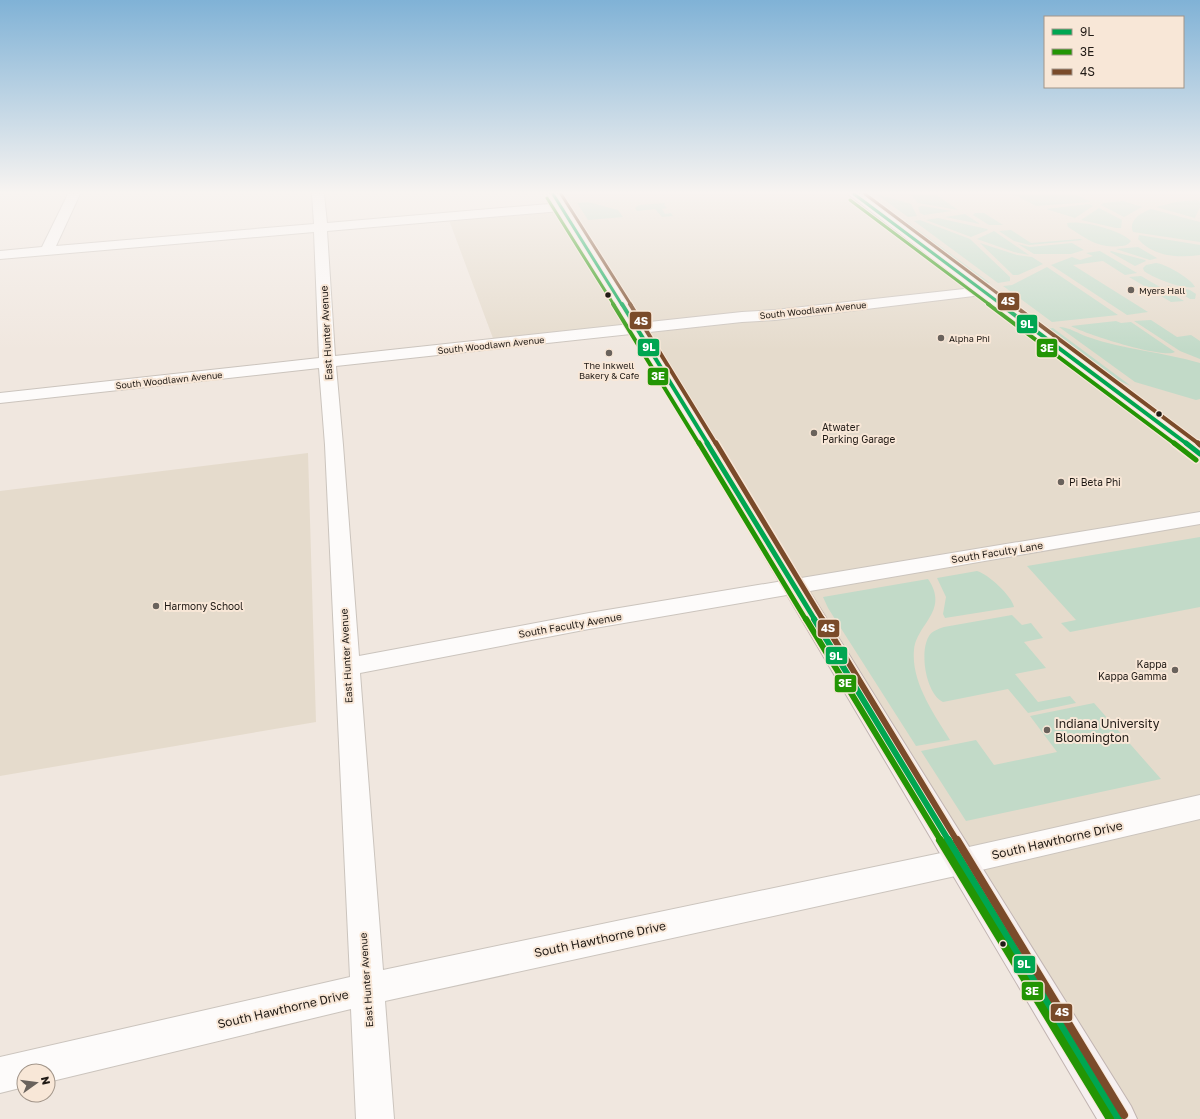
<svg xmlns="http://www.w3.org/2000/svg" width="1200" height="1119" viewBox="0 0 1200 1119" font-family="'Golos Text',sans-serif">
<style>
.education{fill:#e5dbcc}
.green{fill:#c2dac8}
.lines{fill:none;stroke-linecap:round;stroke-linejoin:round}
.minor-casing{stroke:#cbc4bd;stroke-width:2}
.major-casing{stroke:#c1b4b1;stroke-width:2}
.minor{fill:#fdfbfa;fill-rule:evenodd}
.major{fill:#f6f0f0;fill-rule:evenodd}
.bus-1-far4-casing{stroke:#f8e7d7;stroke-width:5}
.bus-1-far3-casing{stroke:#f8e7d7;stroke-width:6}
.bus-1-far2-casing{stroke:#f8e7d7;stroke-width:8}
.bus-1-far1-casing{stroke:#f8e7d7;stroke-width:9}
.bus-1-casing{stroke:#f8e7d7;stroke-width:10}
.bus-2-far4-casing{stroke:#f8e7d7;stroke-width:5}
.bus-2-far3-casing{stroke:#f8e7d7;stroke-width:6}
.bus-2-far2-casing{stroke:#f8e7d7;stroke-width:8}
.bus-2-far1-casing{stroke:#f8e7d7;stroke-width:9}
.bus-2-casing{stroke:#f8e7d7;stroke-width:10}
.bus-3-far4-casing{stroke:#f8e7d7;stroke-width:5}
.bus-3-far3-casing{stroke:#f8e7d7;stroke-width:6}
.bus-3-far2-casing{stroke:#f8e7d7;stroke-width:8}
.bus-3-far1-casing{stroke:#f8e7d7;stroke-width:9}
.bus-3-casing{stroke:#f8e7d7;stroke-width:10}
.bus-1-far4{stroke:#00a651;stroke-width:3}
.bus-1-far3{stroke:#00a651;stroke-width:4}
.bus-1-far2{stroke:#00a651;stroke-width:5}
.bus-1-far1{stroke:#00a651;stroke-width:6}
.bus-1{stroke:#00a651;stroke-width:8}
.bus-2-far4{stroke:#239504;stroke-width:3}
.bus-2-far3{stroke:#239504;stroke-width:4}
.bus-2-far2{stroke:#239504;stroke-width:5}
.bus-2-far1{stroke:#239504;stroke-width:6}
.bus-2{stroke:#239504;stroke-width:8}
.bus-3-far4{stroke:#7a4b2a;stroke-width:3}
.bus-3-far3{stroke:#7a4b2a;stroke-width:4}
.bus-3-far2{stroke:#7a4b2a;stroke-width:5}
.bus-3-far1{stroke:#7a4b2a;stroke-width:6}
.bus-3{stroke:#7a4b2a;stroke-width:8}
.poi-dot{fill:#69625c;stroke:#f8e7d7;stroke-width:1.5}
.bus-dot{fill:#201a15;stroke:#f8e7d7;stroke-width:1.5}
.labels{text-anchor:middle;dominant-baseline:central;stroke-width:4;stroke-linejoin:round;paint-order:stroke}
.far-poi-label{font-size:9px;fill:#201a15;stroke:#f8e7d7;text-anchor:start}
.far-street-label{font-size:9px;fill:#201a15;stroke:#f8e7d7}
.street-label{font-size:10px;fill:#201a15;stroke:#f8e7d7}
.poi-label{font-size:10px;fill:#201a15;stroke:#f8e7d7;text-anchor:start}
.near-poi-label{font-size:12px;fill:#201a15;stroke:#f8e7d7;text-anchor:start}
.near-street-label{font-size:12px;fill:#201a15;stroke:#f8e7d7}
.line-badge{stroke:#f8e7d7;stroke-width:1.5}
.badge-label{font-size:11px;text-anchor:middle;font-weight:bold;fill:#fff}
</style>
<rect width="100%" height="100%" fill="#f0e7df"/>
<path class="education" d="M560 194H1200V1119H1137L643 325 494 341 449 220 570 209Z
M308 453 316 722 0 776V491Z"/>
<path class="green" d="M876 194 911 204 917 216 908 217Z
M910 194H935L958 210 918 203Z
M1013 194H1075L1091 202 1036 206Z
M1197 200 1200 201V207L1195 218 1156 207 1176 202Z
M1123 201 1142 207 1124 217 1101 205 1103 203Z
M588 202 618 210 623 217 588 220 577 203Z
M665 203 664 205 667 208 662 209 665 214 671 213 673 216 662 217 655 209 637 211 635 208 639 205Z
M1089 204 1093 206 1075 218 1046 209Z
M923 206 952 211 924 215 920 213 918 207Z
M1099 208 1122 220 1121 228H1116L1081 220Z
M1151 209 1200 222V242L1133 232C1128 220 1141 213 1151 209Z
M975 213H984L1003 225H989L973 215Z
M965 214 980 224 945 217Z
M938 218 987 229 988 230 971 237 926 220Z
M920 220 970 239 1010 277V281L998 283 914 221Z
M903 221H906L990 283H986Z
M1067 223C1082 220 1121 230 1131 241 1128 245 1125 246 1120 246 1098 249 1086 238 1068 227Z
M1011 230 1031 243 1080 239 1083 240 1029 245 1014 241 999 231Z
M994 231 1029 255 1014 252 977 239Z
M1139 235 1200 245V255C1178 258 1154 257 1138 239Z
M980 243 1017 255 1032 257 1043 264 1018 275H1013Z
M1072 243 1084 250 1071 254H1034L1018 244 1030 247Z
M1138 247 1157 258H1158L1150 260 1116 249Z
M1100 251 1137 273 1125 275 1103 261 1073 265 1148 312 1127 315 1051 265 1072 257 1080 260 1093 256 1086 253Z
M1111 251 1145 260 1146 261 1135 266 1110 252Z
M1156 263C1164 263 1192 279 1195 287 1184 290 1153 278 1144 271L1143 268 1146 265Z
M1047 267 1118 315 1052 322 1003 286 1012 285Z
M1141 276 1184 301 1171 302 1129 277Z
M1167 285 1190 290 1196 294 1195 299H1190Z
M1151 320 1177 337 1191 335 1200 341V359L1180 351 1134 321Z
M1116 321 1121 323 1131 322 1175 352C1163 359 1085 334 1071 326Z
M1059 327C1069 327 1079 334 1088 337 1125 350 1163 352 1200 363V399L1196 400 1135 382Z
M1053 328 1131 386 1115 379 1047 329Z
M1200 537V607L1070 632 1061 623 1076 620 1027 566Z
M977 571C988 574 1012 596 1014 607L945 618 943 614 946 597 937 578Z
M928 579C950 611 916 624 914 650 911 682 934 714 950 740L916 746 828 608 823 597Z
M1012 615 1022 625 1031 623 1043 638 1024 642 1046 668 1015 674 1038 702 1070 696 1076 703 1028 713 1008 689 943 702C926 694 919 652 929 636 932 631 938 629 944 627Z
M1094 703 1161 779 966 821 921 751 976 740 994 765 1057 752 1030 716Z"/>
<g class="lines">
<defs>
<path id="minor" d="M68 194H80L56 246 314 224 312 194H324L327 223 561 203 567 207 561 211 327 231 335 356 742 312 775 310 982 287 987 288 989 291 987 294 982 295 775 320 742 322 336 366 343 445 359 656 589 613 1200 512V524L589 629 360 673 383 970 960 849 1200 795V819L960 875 385 1001 394 1119H356L351 1009 48 1082V1071H24V1087L0 1093V1057L350 977 325 445 319 368 0 403V393L319 358 314 232 0 259V251L42 247Z"/>
<path id="major" d="M547 194H559L650 336 1131 1106 1137 1119H1097L634 336Z
M848 194H861L1200 445V460L1193 458Z"/>
</defs>
<use href="#minor" class="minor-casing"/>
<use href="#major" class="major-casing"/>
<use href="#minor" class="minor"/>
<use href="#major" class="major"/>
<defs>
<path id="bus-1-far4" d="M553 194 622 305
M854 194 1002 305"/>
<path id="bus-1-far3" d="M622 304 708 444
M1000 304 1187 444"/>
<path id="bus-1-far2" d="M707 443 815 620
M1186 443 1200 454"/>
<path id="bus-1-far1" d="M814 619 949 841"/>
<path id="bus-1" d="M948 840 1118 1119"/>
<path id="bus-2-far4" d="M547 198 614 305
M850 200 990 305"/>
<path id="bus-2-far3" d="M613 304 699 444
M988 304 1175 444"/>
<path id="bus-2-far2" d="M699 443 806 620
M1174 443 1196 460"/>
<path id="bus-2-far1" d="M806 619 941 841"/>
<path id="bus-2" d="M940 840 1110 1119"/>
<path id="bus-3-far4" d="M561 194 631 305
M865 194 1013 305"/>
<path id="bus-3-far3" d="M630 304 716 444
M1012 304 1199 444"/>
<path id="bus-3-far2" d="M716 443 823 620
M1198 443 1200 445"/>
<path id="bus-3-far1" d="M822 619 957 841"/>
<path id="bus-3" d="M957 840 1124 1115"/>
</defs>
<use href="#bus-1-far4" class="bus-1-far4-casing"/>
<use href="#bus-1-far3" class="bus-1-far3-casing"/>
<use href="#bus-1-far2" class="bus-1-far2-casing"/>
<use href="#bus-1-far1" class="bus-1-far1-casing"/>
<use href="#bus-1" class="bus-1-casing"/>
<use href="#bus-2-far4" class="bus-2-far4-casing"/>
<use href="#bus-2-far3" class="bus-2-far3-casing"/>
<use href="#bus-2-far2" class="bus-2-far2-casing"/>
<use href="#bus-2-far1" class="bus-2-far1-casing"/>
<use href="#bus-2" class="bus-2-casing"/>
<use href="#bus-3-far4" class="bus-3-far4-casing"/>
<use href="#bus-3-far3" class="bus-3-far3-casing"/>
<use href="#bus-3-far2" class="bus-3-far2-casing"/>
<use href="#bus-3-far1" class="bus-3-far1-casing"/>
<use href="#bus-3" class="bus-3-casing"/>
<use href="#bus-1-far4" class="bus-1-far4"/>
<use href="#bus-1-far3" class="bus-1-far3"/>
<use href="#bus-1-far2" class="bus-1-far2"/>
<use href="#bus-1-far1" class="bus-1-far1"/>
<use href="#bus-1" class="bus-1"/>
<use href="#bus-2-far4" class="bus-2-far4"/>
<use href="#bus-2-far3" class="bus-2-far3"/>
<use href="#bus-2-far2" class="bus-2-far2"/>
<use href="#bus-2-far1" class="bus-2-far1"/>
<use href="#bus-2" class="bus-2"/>
<use href="#bus-3-far4" class="bus-3-far4"/>
<use href="#bus-3-far3" class="bus-3-far3"/>
<use href="#bus-3-far2" class="bus-3-far2"/>
<use href="#bus-3-far1" class="bus-3-far1"/>
<use href="#bus-3" class="bus-3"/>
</g>
<linearGradient id="sky" x2="0" y2="1"><stop stop-color="#80b2d6"/><stop offset="0.55" stop-color="#f8f4f1"/><stop offset="1" stop-color="#f8f4f1" stop-opacity="0"/></linearGradient>
<rect width="1200" height="350" fill="url(#sky)"/>
<g class="poi-dot">
<circle cx="1131" cy="290" r="4"/>
<circle cx="941" cy="338" r="4"/>
<circle cx="609" cy="353" r="4"/>
<circle cx="814" cy="433" r="4"/>
<circle cx="1061" cy="482" r="4"/>
<circle cx="156" cy="606" r="4"/>
<circle cx="1175" cy="670" r="4"/>
<circle cx="1047" cy="730" r="4"/>
</g>
<g class="bus-dot">
<circle cx="608" cy="295" r="3.5"/>
<circle cx="1159" cy="414" r="3.5"/>
<circle cx="1003" cy="944" r="3.5"/>
</g>
<g class="labels">
<g class="far-poi-label">
<text x="1139" y="290">Myers Hall</text>
<text x="949" y="338">Alpha Phi</text>
<text x="609" y="365" text-anchor="middle">The Inkwell<tspan x="609" dy="10">Bakery &amp; Cafe</tspan></text>
</g>
<g class="far-street-label">
<text transform="translate(813 310) rotate(-6)">South Woodlawn Avenue</text>
<text transform="translate(491 345) rotate(-6)">South Woodlawn Avenue</text>
<text transform="translate(169 380) rotate(-6)">South Woodlawn Avenue</text>
</g>
<g class="street-label">
<text transform="translate(326 333) rotate(-93)">East Hunter Avenue</text>
<text transform="translate(997 552) rotate(-9)">South Faculty Lane</text>
<text transform="translate(570 625) rotate(-10)">South Faculty Avenue</text>
<text transform="translate(346 656) rotate(-93)">East Hunter Avenue</text>
<text transform="translate(366 980) rotate(-94)">East Hunter Avenue</text>
</g>
<g class="poi-label">
<text x="822" y="427">Atwater<tspan x="822" dy="12">Parking Garage</tspan></text>
<text x="1069" y="482">Pi Beta Phi</text>
<text x="164" y="606">Harmony School</text>
<text x="1167" y="664" text-anchor="end">Kappa<tspan x="1167" dy="12">Kappa Gamma</tspan></text>
</g>
<g class="near-poi-label">
<text x="1055" y="723">Indiana University<tspan x="1055" dy="14">Bloomington</tspan></text>
</g>
<g class="near-street-label">
<text transform="translate(1057 840) rotate(-13)">South Hawthorne Drive</text>
<text transform="translate(600 939) rotate(-12)">South Hawthorne Drive</text>
<text transform="translate(283 1009) rotate(-13)">South Hawthorne Drive</text>
</g>
</g>
<g class="line-badge">
<rect x="997" y="292" width="23" height="19" rx="4" fill="#7a4b2a"/>
<rect x="629" y="311" width="23" height="19" rx="4" fill="#7a4b2a"/>
<rect x="1016" y="314" width="22" height="20" rx="4" fill="#00a651"/>
<rect x="637" y="338" width="23" height="19" rx="4" fill="#00a651"/>
<rect x="1036" y="338" width="22" height="20" rx="4" fill="#239504"/>
<rect x="647" y="367" width="22" height="19" rx="4" fill="#239504"/>
<rect x="817" y="619" width="23" height="19" rx="4" fill="#7a4b2a"/>
<rect x="825" y="646" width="23" height="19" rx="4" fill="#00a651"/>
<rect x="834" y="674" width="23" height="19" rx="4" fill="#239504"/>
<rect x="1013" y="955" width="23" height="19" rx="4" fill="#00a651"/>
<rect x="1021" y="981" width="23" height="20" rx="4" fill="#239504"/>
<rect x="1050" y="1003" width="23" height="19" rx="4" fill="#7a4b2a"/>
</g>
<g class="badge-label">
<text x="1008" y="305">4S</text>
<text x="641" y="325">4S</text>
<text x="1027" y="328">9L</text>
<text x="649" y="351">9L</text>
<text x="1047" y="352">3E</text>
<text x="658" y="380">3E</text>
<text x="828" y="632">4S</text>
<text x="836" y="660">9L</text>
<text x="845" y="687">3E</text>
<text x="1024" y="968">9L</text>
<text x="1032" y="995">3E</text>
<text x="1062" y="1016">4S</text>
</g>
<rect x="1044" y="16" width="140" height="72" fill="#f8e7d7" stroke="#a29589"/>
<rect x="1052" y="29" width="20" height="6" fill="#00a651" stroke="#a29589"/>
<text x="1080" y="36" font-size="12" fill="#201a15">9L</text>
<rect x="1052" y="49" width="20" height="6" fill="#239504" stroke="#a29589"/>
<text x="1080" y="56" font-size="12" fill="#201a15">3E</text>
<rect x="1052" y="69" width="20" height="6" fill="#7a4b2a" stroke="#a29589"/>
<text x="1080" y="76" font-size="12" fill="#201a15">4S</text>
<g transform="translate(36 1083) rotate(76)"><circle r="19" fill="#f8e7d7" stroke="#a29589"/>
<path d="M0-3L7 15L0 10L-7 15Z" fill="#69625c"/>
<text y="-6" font-size="11" font-weight="bold" text-anchor="middle" fill="#201a15">N</text>
</g>
</svg>
